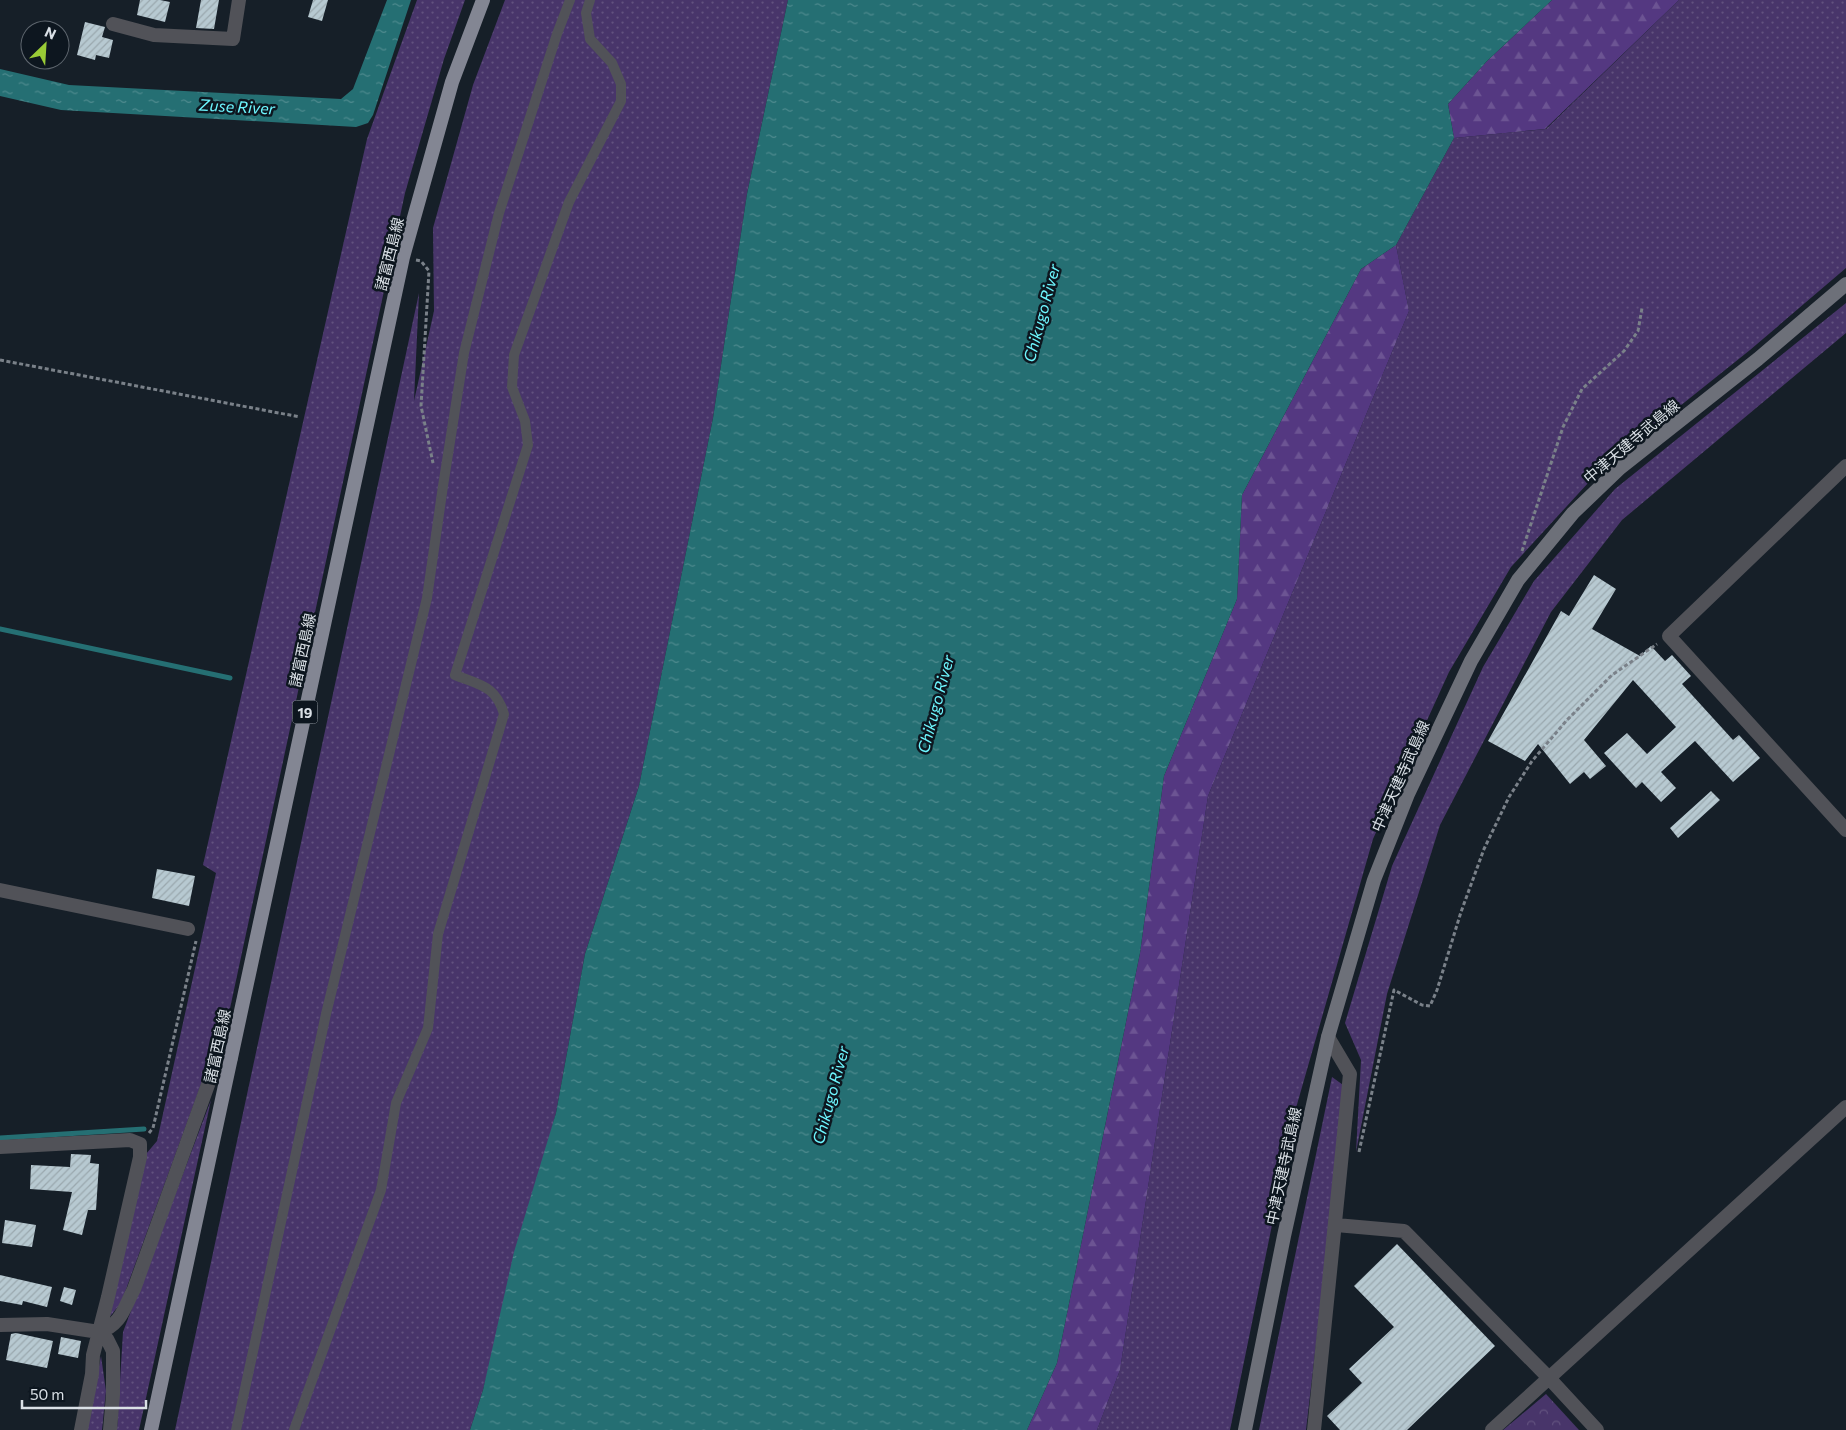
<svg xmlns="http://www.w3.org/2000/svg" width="1846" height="1430" viewBox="0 0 1846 1430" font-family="Commissioner,'Noto Sans JP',sans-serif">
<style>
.grass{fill:url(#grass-dots)}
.forest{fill:url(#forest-firs)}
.park{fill:url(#park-crowns)}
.water{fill:url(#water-ripples)}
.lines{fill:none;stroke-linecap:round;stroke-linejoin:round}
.stream{stroke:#256f73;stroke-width:5}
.building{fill:url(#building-hatch)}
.path{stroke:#7a8189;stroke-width:3;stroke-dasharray:4 2.5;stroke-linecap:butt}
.service{stroke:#515258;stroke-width:10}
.minor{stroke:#515258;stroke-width:14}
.secondary{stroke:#6d7079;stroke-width:14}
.primary{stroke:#838693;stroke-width:14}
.labels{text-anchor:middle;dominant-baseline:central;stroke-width:5;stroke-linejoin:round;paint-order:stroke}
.shield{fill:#0d161f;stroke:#9ca3aa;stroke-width:1}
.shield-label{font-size:14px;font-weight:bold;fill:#dae0e6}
.street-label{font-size:15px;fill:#dae0e6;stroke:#0d161f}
.water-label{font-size:16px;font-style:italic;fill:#6ef7ff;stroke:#0d161f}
</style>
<defs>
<pattern id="grass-dots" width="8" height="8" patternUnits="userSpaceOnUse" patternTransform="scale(1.25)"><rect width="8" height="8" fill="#48356a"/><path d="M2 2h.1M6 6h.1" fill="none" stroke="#62527f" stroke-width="1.8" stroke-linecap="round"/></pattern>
<pattern id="forest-firs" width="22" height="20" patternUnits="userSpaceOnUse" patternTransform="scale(1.25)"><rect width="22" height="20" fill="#543881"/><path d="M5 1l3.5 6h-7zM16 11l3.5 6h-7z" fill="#6c5493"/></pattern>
<pattern id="park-crowns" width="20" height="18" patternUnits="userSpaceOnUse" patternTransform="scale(1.25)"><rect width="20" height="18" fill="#48356a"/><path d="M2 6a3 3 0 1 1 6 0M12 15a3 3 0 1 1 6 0" fill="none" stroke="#62527f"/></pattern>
<pattern id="water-ripples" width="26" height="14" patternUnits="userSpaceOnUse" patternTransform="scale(1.25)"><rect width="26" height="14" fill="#256f73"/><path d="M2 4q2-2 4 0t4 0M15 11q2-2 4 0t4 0" fill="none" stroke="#4e8a8e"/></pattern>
<pattern id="building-hatch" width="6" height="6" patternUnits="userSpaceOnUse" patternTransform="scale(1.25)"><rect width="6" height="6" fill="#b7c9d1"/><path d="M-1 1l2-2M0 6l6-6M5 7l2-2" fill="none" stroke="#9aa8ae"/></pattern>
</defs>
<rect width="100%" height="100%" fill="#161f28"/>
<path class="grass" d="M417 0H465L444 59 405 193 223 1041 210 1060 121 1303 108 1319 146 1154 157 1141 216 873 203 865 367 139Z
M505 0H788L747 194 713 418 639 786 585 954 556 1113 483 1390 470 1430H175L419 293 414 401 434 311 433 228 473 85Z
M1679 0H1846V268L1750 350 1600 470 1511 567 1449 672 1373 839 1296 1108 1230 1430H1097L1120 1370 1208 796 1409 311 1396 245 1454 138 1546 129Z
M1846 303V333L1622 520 1551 612 1440 825 1387 994 1356 1152 1361 1060 1345 1023 1392 866 1483 667 1534 581 1615 489Z
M1332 1077 1346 1087 1306 1430H1259Z
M211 1100 139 1430H117L123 1332Z
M101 1356 106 1391 102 1430H87Z"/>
<path class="forest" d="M1552 0H1679L1545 129 1454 138 1448 104 1487 61Z
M1396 245 1409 311 1208 796 1120 1370 1097 1430H1027L1057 1363 1140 953 1164 776 1237 599 1242 495 1361 269Z"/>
<path class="park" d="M1546 1394 1579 1430H1503Z"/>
<path class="water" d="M387 0H411L373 115 368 123 356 127 61 110 0 96V69L69 85 341 99 353 89Z
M788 0H1552L1487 61 1448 104 1454 138 1396 245 1361 269 1242 495 1237 599 1164 776 1140 953 1057 1363 1027 1430H470L483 1390 514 1252 556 1113 585 954 639 786 713 418 747 194Z"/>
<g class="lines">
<path class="stream" d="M0 629 230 678
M0 1138 144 1129"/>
</g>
<path class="building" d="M140 0H160L170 2 165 22 137 15Z
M201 0H219L214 29 196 28Z
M313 0H328L322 21 308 17Z
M85 22 105 27 102 37 113 40 109 58 96 55 95 60 77 55Z
M1594 575 1616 589 1592 629 1640 656 1651 646 1665 661 1672 655 1691 676 1682 684 1733 740 1739 735 1760 758 1733 782 1695 741 1661 772 1676 788 1661 802 1642 782 1636 788 1604 753 1627 733 1647 754 1676 727 1633 680 1584 740 1606 766 1590 779 1584 772 1570 784 1538 744 1525 761 1488 741 1561 611 1569 616Z
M1711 791 1720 800 1678 838 1670 828Z
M157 869 195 876 189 906 152 898Z
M71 1154 91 1155 90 1163 99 1164 96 1210H88L82 1235 63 1230 72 1192 30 1189 31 1165 70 1167Z
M5 1220 36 1225 32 1247 2 1243Z
M1397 1244 1495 1346 1407 1430H1340L1327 1416 1362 1383 1349 1369 1394 1327 1354 1286Z
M0 1275 52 1287 47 1307 23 1301 22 1305 0 1301Z
M64 1287 76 1290 72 1305 60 1301Z
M16 1333 53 1341 47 1368 6 1360 11 1334Z
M61 1337 81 1341 78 1358 58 1354Z"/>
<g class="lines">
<path class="path" d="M416 260 421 261 429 271 421 406 433 463
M0 360 300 417
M1522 551 1563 427 1582 389 1624 351 1638 331 1642 308
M149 1133 153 1128 196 941
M1359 1152 1394 990 1422 1005 1430 1006 1437 990 1461 912 1484 849 1509 797 1532 761 1567 720 1612 675 1657 644"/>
<path class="service" d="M236 1430 326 1014 427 598 443 486 464 353 499 213 557 34 570 0
M294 1430 381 1190 396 1103 428 1028 438 934 504 714C496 686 480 685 455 675L528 445 525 421 512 387 514 355 569 202 621 101V84L612 63 590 39 586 13 590 0"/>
<path class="minor" d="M113 24 154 35 233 39 239 0
M1846 466 1669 636 1846 830
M0 890 188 929
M0 1147 130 1140 140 1144V1157L108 1297 93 1355 92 1374 81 1430
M1336 1225 1404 1231 1549 1378 1597 1430
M0 1325 47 1324 99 1332 107 1339 113 1351V1395L110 1430
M99 1332C121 1325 124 1308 134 1289L209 1082 216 1071 231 1058
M1314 1430 1350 1074 1328 1037
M1492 1430 1846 1107"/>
<path class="secondary" d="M1245 1430 1284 1236 1328 1037 1374 880 1408 794 1471 661 1518 580 1573 513 1620 468 1758 359 1846 284"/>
<path class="primary" d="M151 1430 403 257 452 82 483 0"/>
</g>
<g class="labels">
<rect class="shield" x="292.5" y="700.5" width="25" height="23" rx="4"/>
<g class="shield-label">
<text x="305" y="712">19</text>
</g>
<g class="street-label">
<text transform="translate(389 254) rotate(-76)">諸富西島線</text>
<text transform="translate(1631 441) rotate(-40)">中津天建寺武島線</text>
<text transform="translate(302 650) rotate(-78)">諸富西島線</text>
<text transform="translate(1400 776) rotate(-66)">中津天建寺武島線</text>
<text transform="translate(217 1046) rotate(-78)">諸富西島線</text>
<text transform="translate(1283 1166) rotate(-78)">中津天建寺武島線</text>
</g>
<g class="water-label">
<text transform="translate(237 106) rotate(3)">Zuse River</text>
<text transform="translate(1041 313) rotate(-75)">Chikugo River</text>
<text transform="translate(935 704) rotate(-75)">Chikugo River</text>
<text transform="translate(830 1095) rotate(-75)">Chikugo River</text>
</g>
</g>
<g transform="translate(45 45) rotate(25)"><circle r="24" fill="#0d161f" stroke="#5f676f"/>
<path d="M0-4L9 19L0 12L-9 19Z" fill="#99cb36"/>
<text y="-8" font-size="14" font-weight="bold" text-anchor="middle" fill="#dae0e6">N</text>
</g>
<path d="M22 1400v8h124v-8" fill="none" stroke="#dae0e6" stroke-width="2.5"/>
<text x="30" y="1400" font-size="15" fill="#dae0e6" stroke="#0d161f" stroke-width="4" paint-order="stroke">50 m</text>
</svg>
